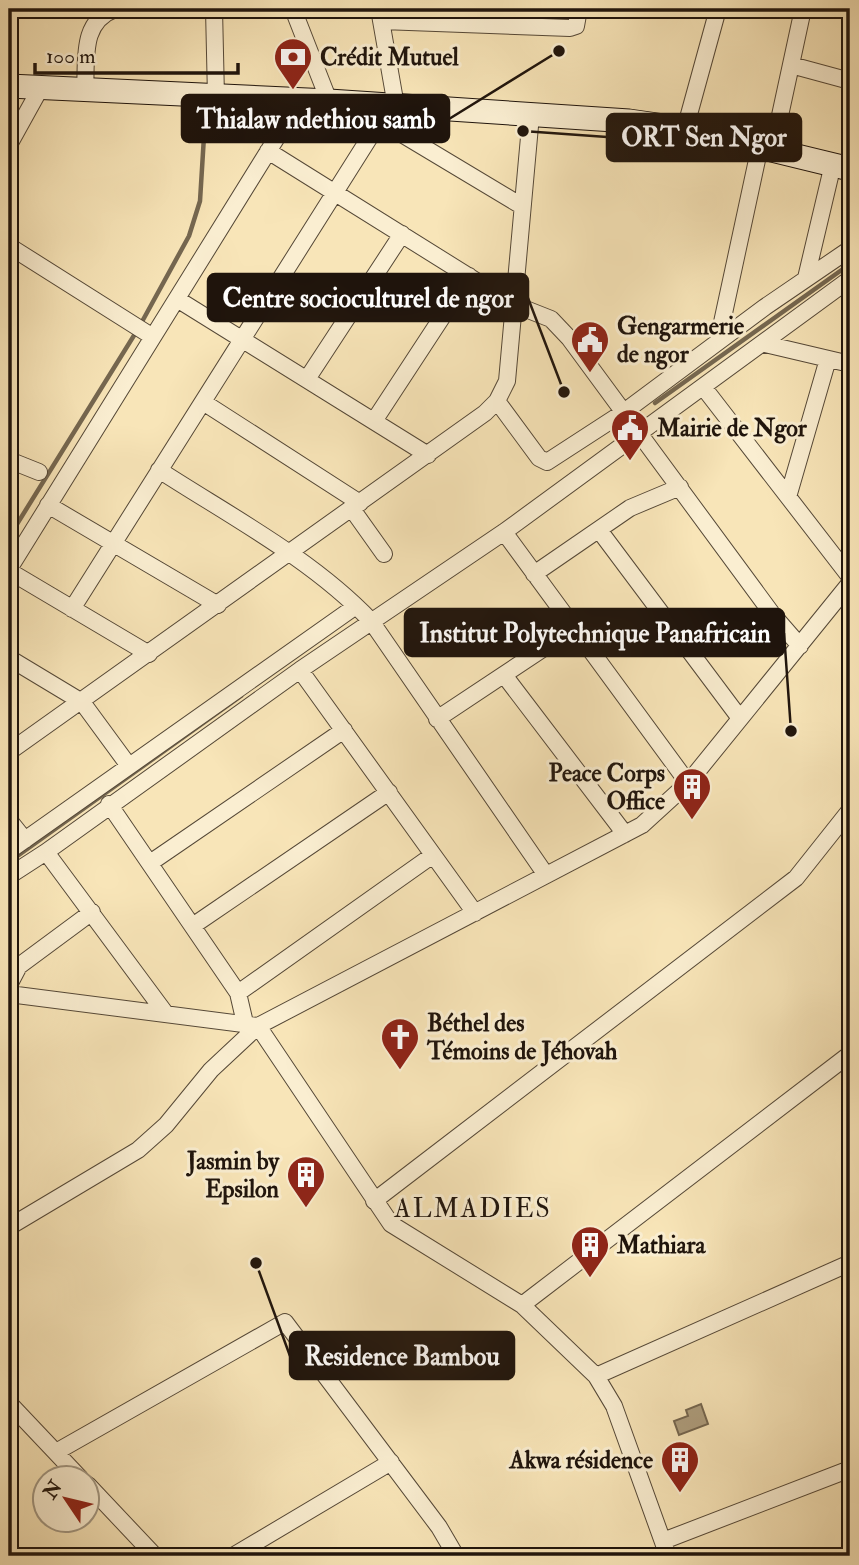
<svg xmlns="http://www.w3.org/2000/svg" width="859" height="1565" viewBox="0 0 859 1565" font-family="'IM FELL Double Pica',serif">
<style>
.water{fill:#ae9e7e;stroke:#756750;stroke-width:2}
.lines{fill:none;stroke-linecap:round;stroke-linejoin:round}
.stream{stroke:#756750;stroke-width:4.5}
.street-casing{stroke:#554837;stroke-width:18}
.secondary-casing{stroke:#1f140c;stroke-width:25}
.street{stroke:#faeed1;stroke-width:16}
.secondary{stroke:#faeed1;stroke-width:23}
.labels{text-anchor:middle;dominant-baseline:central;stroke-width:6;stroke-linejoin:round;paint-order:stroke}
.poi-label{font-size:24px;font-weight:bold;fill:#1f140c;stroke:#faeed1;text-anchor:start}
.neighbourhood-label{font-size:26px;letter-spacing:2px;fill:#1f140c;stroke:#faeed1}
.leader{fill:none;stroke:#1f140c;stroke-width:2.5}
.callout-dot{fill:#1f140c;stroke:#faeed1;stroke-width:2.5}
.callout{fill:#1f140c;stroke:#1f140c;stroke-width:2.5}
.callout-label{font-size:26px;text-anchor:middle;font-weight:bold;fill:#fff}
</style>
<rect width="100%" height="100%" fill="#f8e5b8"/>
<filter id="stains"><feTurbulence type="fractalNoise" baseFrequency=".00286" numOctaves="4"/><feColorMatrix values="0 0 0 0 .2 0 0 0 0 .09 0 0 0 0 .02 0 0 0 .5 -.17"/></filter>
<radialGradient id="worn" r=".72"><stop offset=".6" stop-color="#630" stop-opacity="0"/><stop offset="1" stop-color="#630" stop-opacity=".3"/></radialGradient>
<path class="water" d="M701 1404 708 1424 679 1435 674 1421 688 1416 686 1410Z"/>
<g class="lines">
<path class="stream" d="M655 403 850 264
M9 537 138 329 189 236 200 201 205 120
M9 862 241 696"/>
<defs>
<path id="street" d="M214 9 216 97
M293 9 329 101
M379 9 396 106
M382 21 570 28 576 26 579 9
M791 65 850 81
M85 91C87 60 80 22 115 9
M377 113 380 121 520 205
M685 129 718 9
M9 145 40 89
M773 148 803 9
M268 151 513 304 551 319 569 338 773 615 800 646
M9 246 153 337
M806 278 833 164
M177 299 428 455
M718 341 760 146
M765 344 850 364
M307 379 402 234
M704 388 850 577
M497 401 539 458 547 462 624 412 765 307 850 249
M203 402 360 503
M374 421 469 276
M9 460 39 472
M159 470C230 516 312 559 371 621L546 875
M788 497 828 359
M48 505 218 605
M352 509 384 554
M599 530 739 717
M504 532 688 783
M9 569 300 100
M9 571 149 654
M534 574 630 508 680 487
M72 609 380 121
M9 658 82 702 129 766
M300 670 475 913
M504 675 625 834
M437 719 574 628
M9 752 485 413 497 401 507 381 531 115
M109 804 238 993 245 1023
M9 820 25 840
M9 851 356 606
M46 852 300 670 504 532 850 279
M150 863 344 730
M9 876 46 852 166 1014
M194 925 389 792
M9 985 19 966 92 912
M238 993 433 855
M9 994 258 1026 391 1224 522 1305 596 1376 614 1406 668 1556
M374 1201 796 878 850 810
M9 1227 138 1150 166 1125 211 1070 258 1026 642 825 688 783 850 583
M522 1305 850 1054
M596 1376 850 1263
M9 1403 80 1478
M56 1452 285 1322 439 1527 456 1556
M88 1485 155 1556
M663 1541 850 1469
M233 1556 391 1462"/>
<path id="secondary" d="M9 86 329 101 629 121 685 129 850 169"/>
</defs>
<use href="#street" class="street-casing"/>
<use href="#secondary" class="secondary-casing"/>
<use href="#street" class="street"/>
<use href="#secondary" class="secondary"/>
</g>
<defs>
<symbol id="bank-pin" viewBox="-11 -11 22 30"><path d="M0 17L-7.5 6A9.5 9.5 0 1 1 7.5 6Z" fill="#8f2418" stroke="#faeed1"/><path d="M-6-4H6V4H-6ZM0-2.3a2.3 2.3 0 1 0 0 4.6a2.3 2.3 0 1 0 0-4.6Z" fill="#fff"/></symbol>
<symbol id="civic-pin" viewBox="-11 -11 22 30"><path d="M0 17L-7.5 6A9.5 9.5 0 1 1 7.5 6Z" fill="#8f2418" stroke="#faeed1"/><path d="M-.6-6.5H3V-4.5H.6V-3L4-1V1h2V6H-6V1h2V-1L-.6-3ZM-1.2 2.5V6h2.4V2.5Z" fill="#fff"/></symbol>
<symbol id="building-pin" viewBox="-11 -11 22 30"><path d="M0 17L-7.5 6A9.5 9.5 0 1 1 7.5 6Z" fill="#8f2418" stroke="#faeed1"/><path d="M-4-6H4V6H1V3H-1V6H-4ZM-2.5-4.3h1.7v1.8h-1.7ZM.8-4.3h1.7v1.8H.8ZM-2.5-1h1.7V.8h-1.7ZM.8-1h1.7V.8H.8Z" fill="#fff"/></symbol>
<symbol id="church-pin" viewBox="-11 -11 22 30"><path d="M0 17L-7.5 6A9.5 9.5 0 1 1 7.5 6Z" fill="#8f2418" stroke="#faeed1"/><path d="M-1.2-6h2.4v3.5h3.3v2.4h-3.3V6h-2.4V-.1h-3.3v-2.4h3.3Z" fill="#fff"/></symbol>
</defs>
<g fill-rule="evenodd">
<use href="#bank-pin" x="271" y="35" width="44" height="60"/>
<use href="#civic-pin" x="568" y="318" width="44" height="60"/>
<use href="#civic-pin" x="608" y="406" width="44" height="60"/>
<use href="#building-pin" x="670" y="765" width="44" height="60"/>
<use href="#church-pin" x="378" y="1015" width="44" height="60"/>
<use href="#building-pin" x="284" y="1153" width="44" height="60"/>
<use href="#building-pin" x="568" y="1223" width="44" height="60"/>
<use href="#building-pin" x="658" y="1438" width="44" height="60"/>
</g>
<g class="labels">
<g class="poi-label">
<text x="320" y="57">Crédit Mutuel</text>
<text x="617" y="326">Gengarmerie<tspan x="617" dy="28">de ngor</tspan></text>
<text x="657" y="428">Mairie de Ngor</text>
<text x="665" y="773" text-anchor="end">Peace Corps<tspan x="665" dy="28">Office</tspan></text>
<text x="427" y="1023">Béthel des<tspan x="427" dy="28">Témoins de Jéhovah</tspan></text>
<text x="279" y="1161" text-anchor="end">Jasmin by<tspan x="279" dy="28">Epsilon</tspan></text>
<text x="617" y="1245">Mathiara</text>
<text x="653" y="1460" text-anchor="end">Akwa résidence</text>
</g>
<g class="neighbourhood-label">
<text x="473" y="1209">ALMADIES</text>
</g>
</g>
<path class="leader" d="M559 51L449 119M523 131L607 137M564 392L528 298M791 731L784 633M256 1263L290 1356"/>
<g class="callout-dot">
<circle cx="559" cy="51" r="7"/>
<circle cx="523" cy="131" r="7"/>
<circle cx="564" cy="392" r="7"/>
<circle cx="791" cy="731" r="7"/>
<circle cx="256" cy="1263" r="7"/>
</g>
<g class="callout">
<rect x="182" y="95" width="267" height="47" rx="7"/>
<rect x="607" y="114" width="194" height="47" rx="7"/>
<rect x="208" y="274" width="320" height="47" rx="7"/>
<rect x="405" y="609" width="379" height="47" rx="7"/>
<rect x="290" y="1332" width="224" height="47" rx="7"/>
</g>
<g class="callout-label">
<text x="316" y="128">Thialaw ndethiou samb</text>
<text x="704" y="146">ORT Sen Ngor</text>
<text x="368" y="307">Centre socioculturel de ngor</text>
<text x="595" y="642">Institut Polytechnique Panafricain</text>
<text x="402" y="1365">Residence Bambou</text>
</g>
<rect width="859" height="1565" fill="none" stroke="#f8e5b8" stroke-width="35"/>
<rect x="10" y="10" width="838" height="1544" fill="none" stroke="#1f140c" stroke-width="3.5"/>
<rect x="18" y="18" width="824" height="1530" fill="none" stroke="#1f140c" stroke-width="2"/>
<g transform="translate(66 1499) rotate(305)"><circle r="33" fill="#faeed1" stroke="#a29782" stroke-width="2"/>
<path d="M0-5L12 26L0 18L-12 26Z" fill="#8f2418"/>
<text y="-10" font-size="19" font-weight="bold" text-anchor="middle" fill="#1f140c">N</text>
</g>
<path d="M35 63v10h203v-10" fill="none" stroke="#1f140c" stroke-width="3.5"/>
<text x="46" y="63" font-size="21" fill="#1f140c" stroke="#faeed1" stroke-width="5" paint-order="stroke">100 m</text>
<rect width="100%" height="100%" filter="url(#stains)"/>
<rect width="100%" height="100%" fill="url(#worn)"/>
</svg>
